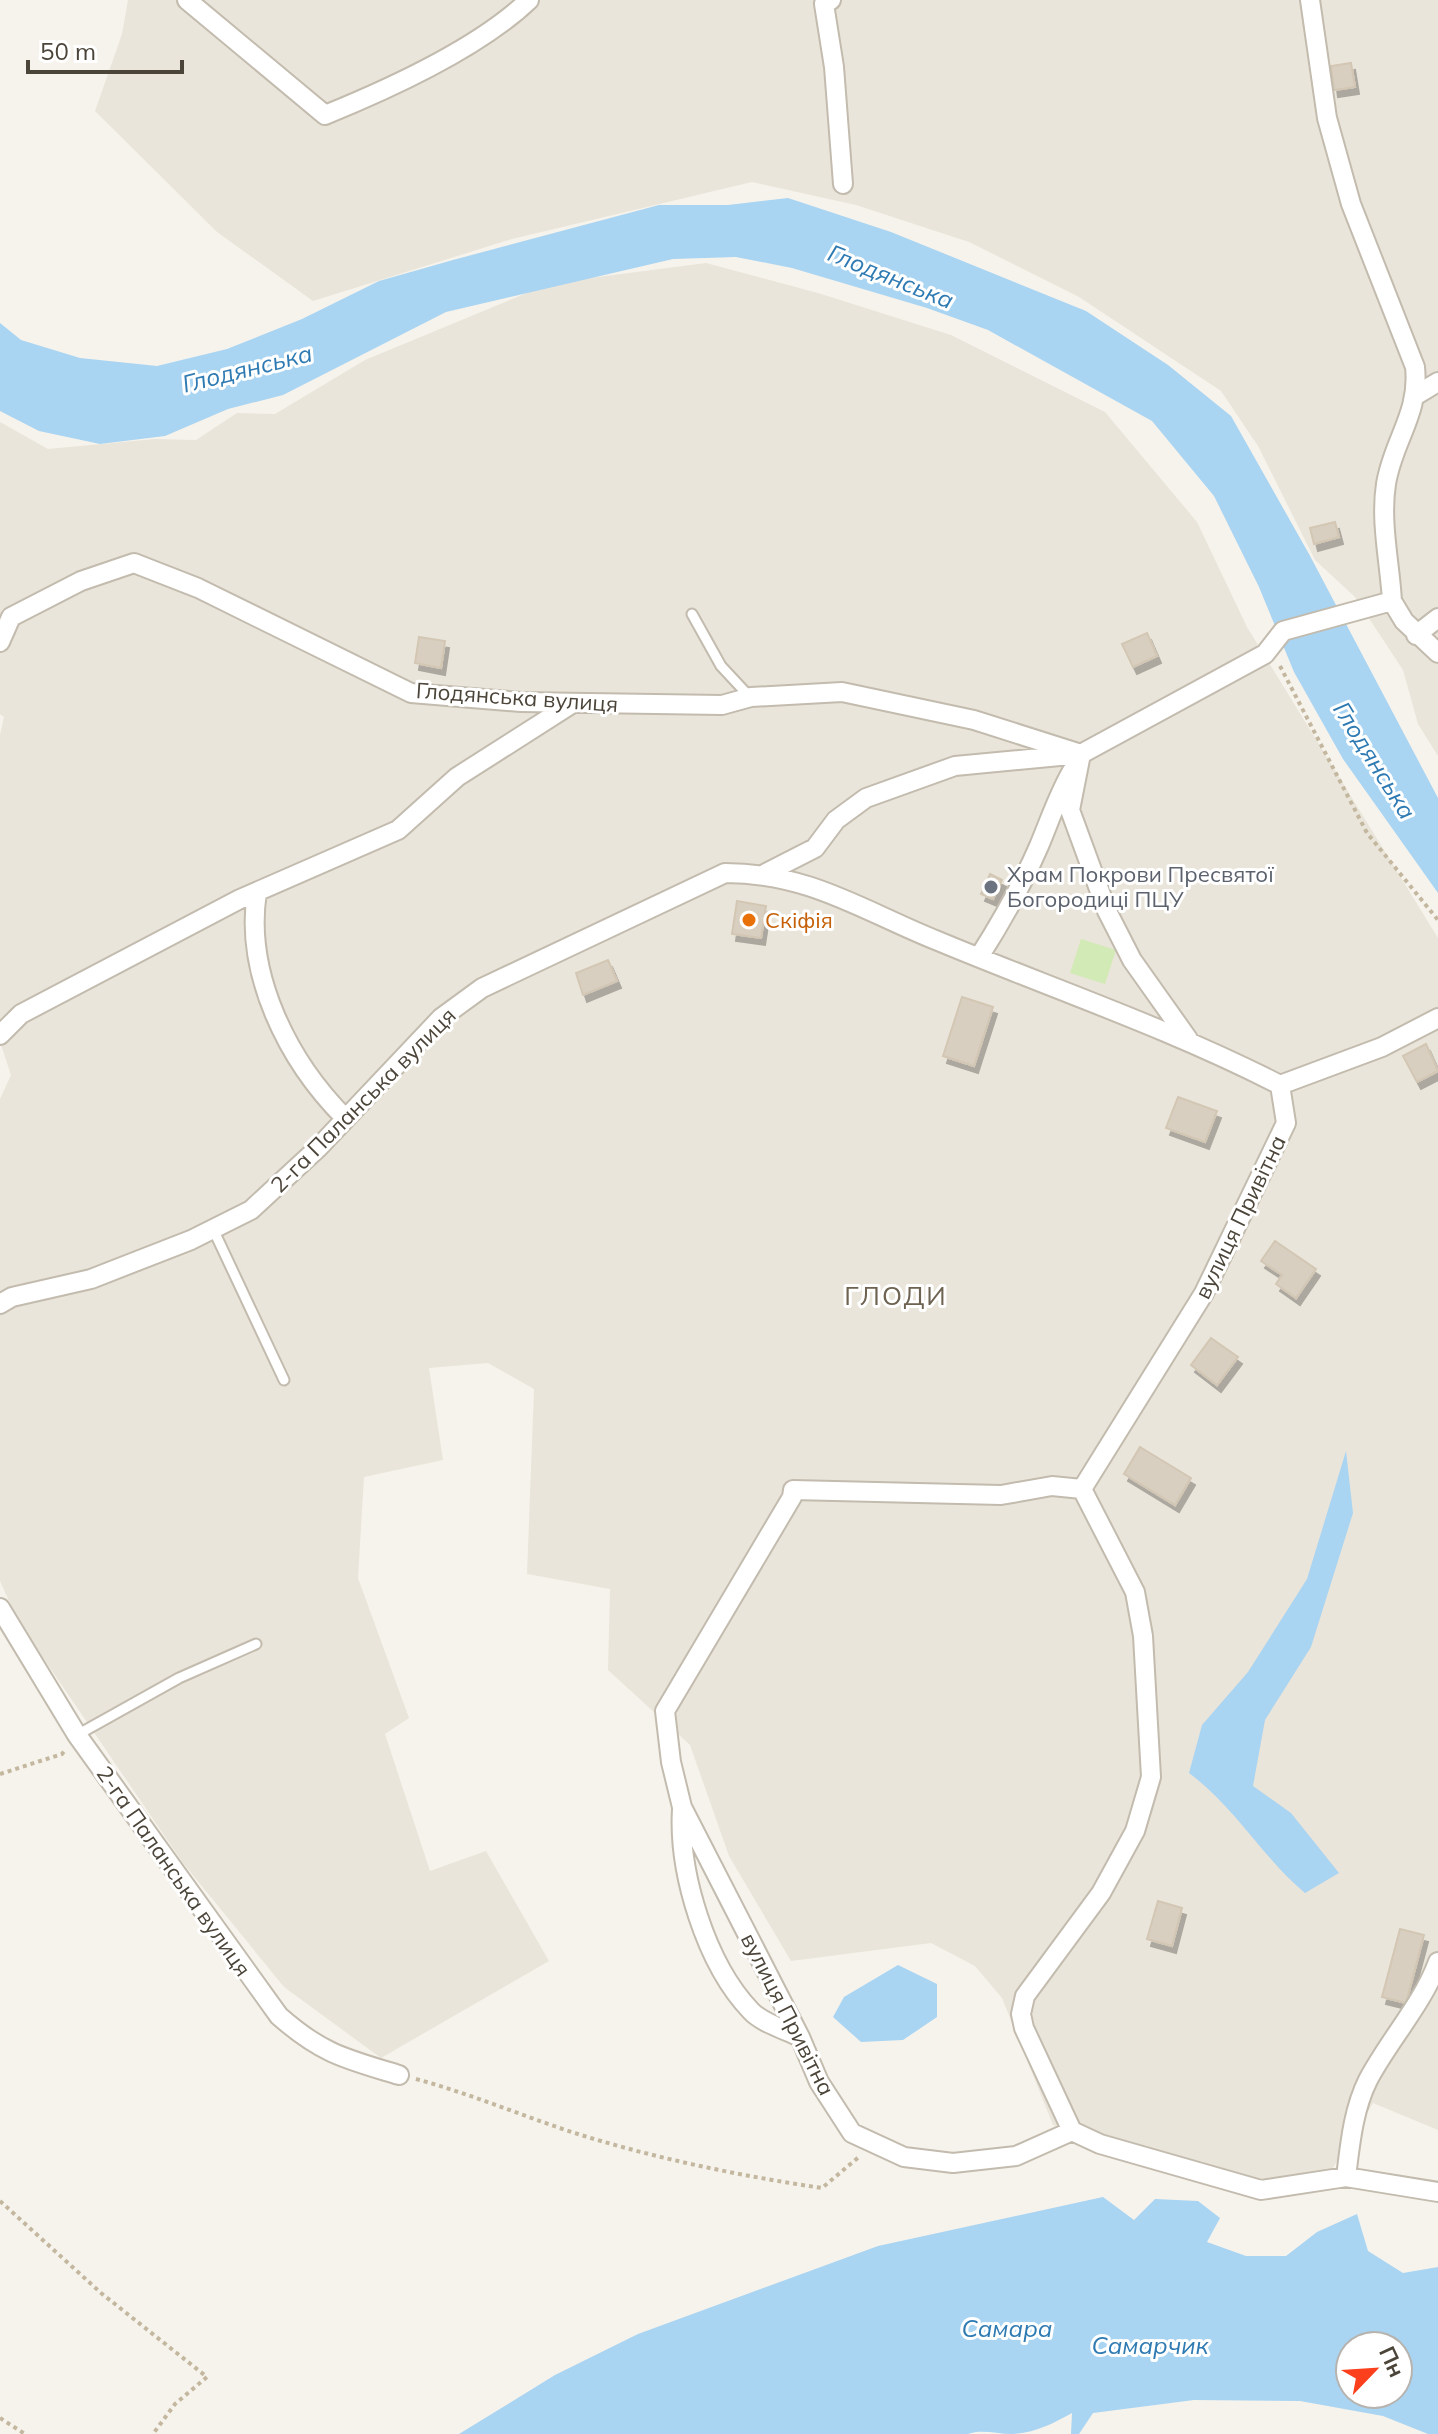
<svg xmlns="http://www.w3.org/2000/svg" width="1438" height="2434" viewBox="0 0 1438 2434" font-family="Mulish,sans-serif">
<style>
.residential{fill:#eae5da}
.green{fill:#d2eab5}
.water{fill:#a9d4f2;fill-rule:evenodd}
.building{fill:#d8cfc1;stroke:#d3c7b4;stroke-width:2;filter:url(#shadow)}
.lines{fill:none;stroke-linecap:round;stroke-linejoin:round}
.lane-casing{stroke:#c2bbae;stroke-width:13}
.street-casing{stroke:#c2bbae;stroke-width:22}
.path{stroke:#c4b79f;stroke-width:4;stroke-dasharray:4 4;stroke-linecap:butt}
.lane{stroke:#fff;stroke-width:9}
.street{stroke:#fff;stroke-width:18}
.worship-dot{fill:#6b7280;stroke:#fff;stroke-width:3}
.food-dot{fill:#e8710a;stroke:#fff;stroke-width:3}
.labels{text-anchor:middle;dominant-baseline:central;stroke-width:6;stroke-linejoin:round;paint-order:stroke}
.street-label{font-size:22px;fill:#4b4439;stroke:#fff}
.worship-label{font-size:22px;fill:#5b616d;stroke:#fff;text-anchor:start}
.food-label{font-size:22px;fill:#c56008;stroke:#fff;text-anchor:start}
.water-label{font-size:24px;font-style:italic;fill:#2e7ab2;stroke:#fff}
.quarter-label{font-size:26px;letter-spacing:2px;fill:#6e6250;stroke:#fff}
</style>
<defs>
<filter id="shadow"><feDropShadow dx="4" dy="7" stdDeviation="0" flood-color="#0004"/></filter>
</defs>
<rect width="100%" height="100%" fill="#f6f3ec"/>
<path class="residential" d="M128 0H1438V756L1418 724 1403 670 1355 597 1315 560 1258 446 1221 391 1079 297 969 242 856 205 752 182 512 239 313 301 217 232 95 111 122 34Z
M706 263 818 293 951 335 1105 412 1197 522 1247 627 1438 938V2130L1373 2103 1331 2171 1270 2186 1053 2125 1002 1998 975 1966 931 1943 791 1961 729 1856 690 1745 608 1670 610 1589 527 1574 534 1389 488 1363 429 1368 443 1460 364 1477 358 1578 409 1718 385 1734 430 1871 486 1851 549 1961 381 2058 284 1987 183 1863 18 1621 0 1581V1099L11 1075 0 1042V735L4 717 0 714V422L48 449 155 439 196 440 237 413 275 414 365 360 551 283Z"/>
<path class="green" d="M1081 939 1116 950 1105 984 1070 973Z"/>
<path class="water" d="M788 198 891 232 1086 311 1168 365 1231 416 1309 554 1438 798V893L1343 759 1294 672 1259 587 1214 496 1152 421 988 330 927 308 792 268 736 257 673 259 446 312 283 395 228 409 165 436 100 444 39 431 0 411V323L21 340 80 358 157 366 227 349 302 319 379 281 453 260 659 205H728Z
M1346 1451 1353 1513 1311 1647 1265 1720 1253 1786 1291 1813 1339 1873 1305 1893C1262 1857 1235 1807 1189 1773L1202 1725 1248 1672 1307 1579Z
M898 1965 937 1984V2017L903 2040 861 2042 833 2017 844 1997Z
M1103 2197 1134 2220 1155 2199 1198 2201 1220 2218 1207 2242 1246 2256H1286L1317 2232 1357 2214 1368 2251 1403 2273 1438 2267V2434H1428L1383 2416 1300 2401 1194 2400 1093 2413 1079 2434H1071L1072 2413C1052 2424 1035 2433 1012 2434 996 2434 982 2429 968 2434H459L555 2375 638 2334 878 2246ZM1350 2346H1398V2394H1350Z"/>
<path class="building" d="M1351 63 1355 87 1334 90 1331 66Z
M1335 522 1339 537 1314 544 1310 528Z
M1147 633 1157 656 1133 667 1122 644Z
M419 637 445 641 441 668 415 663Z
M990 874 1002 880 993 899 981 894Z
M737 901 766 906 761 938 732 934Z
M608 960 617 981 583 995 576 973Z
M962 997 993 1007 974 1066 943 1056Z
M1426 1044 1438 1071 1417 1082 1403 1056Z
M1178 1097 1217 1111 1205 1142 1166 1128Z
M1275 1241 1316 1269 1296 1298 1276 1284 1282 1275 1261 1261Z
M1211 1338 1238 1357 1217 1385 1191 1365Z
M1140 1447 1191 1478 1175 1505 1124 1474Z
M1158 1901 1182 1908 1172 1946 1147 1939Z
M1400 1929 1424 1935 1406 2003 1382 1997Z"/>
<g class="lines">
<defs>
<path id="lane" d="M692 614 721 666 749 696
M213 1229 284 1380
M77 1735 179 1678 256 1644"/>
<path id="street" d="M187 0 325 115C389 89 480 47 529 0
M831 0 824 4 834 67 843 184
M1310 0 1327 118 1351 204 1415 367C1420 414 1393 440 1386 484 1380 522 1390 564 1392 601
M1418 394 1438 382
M1416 635 1438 618
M0 642 11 617 81 581 134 563 198 588 411 693 521 702 722 705 751 697 842 692 974 720 1081 754
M1081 754 1070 810 1107 911 1132 960 1188 1039
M766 873 815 848 836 820 866 798 955 766 1081 754 1265 654 1283 631 1392 601 1404 621 1438 653
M257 892C244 974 288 1061 345 1118
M979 957C1002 921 1022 885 1039 846 1050 820 1058 795 1072 771
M0 1035 21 1014 240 899 398 830 457 777 573 703
M1280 1085 1382 1047 1438 1018
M0 1304 12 1297 91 1279 191 1240 251 1210 318 1148 441 1018 482 988 725 873C810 873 863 911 938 941 1053 989 1169 1028 1280 1085
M1082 1489 1204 1293 1286 1123 1280 1085
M0 1608 77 1735 279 2016C322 2054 346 2059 399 2075
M682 1809C678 1873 706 1964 751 2011 762 2023 786 2030 800 2037
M1072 2131 1016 2156 953 2163 904 2157 852 2133 819 2082 800 2037 682 1807 671 1762 665 1711 792 1497 793 1490 1001 1495 1052 1486 1082 1489
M1072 2131 1024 2028 1021 2014 1025 1996 1101 1893 1135 1831 1151 1777 1143 1636 1135 1592 1082 1489
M1072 2131 1100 2144 1261 2190 1346 2177 1438 2192
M1346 2177C1350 2145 1353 2110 1368 2080 1389 2040 1422 2005 1438 1962"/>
</defs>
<use href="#lane" class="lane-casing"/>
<use href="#street" class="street-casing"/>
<path class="path" d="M1280 666 1367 833 1438 920
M0 1774 62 1754 66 1749
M416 2079C479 2096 538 2123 601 2141 673 2162 748 2177 822 2188L860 2156
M0 2201 101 2293 207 2377 175 2404 153 2434
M0 2418 25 2434"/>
<use href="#lane" class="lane"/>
<use href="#street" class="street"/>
</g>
<circle class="worship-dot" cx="991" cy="887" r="8"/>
<circle class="food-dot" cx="749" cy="920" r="8"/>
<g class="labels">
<g class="street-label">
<text transform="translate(517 697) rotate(4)">Глодянська вулиця</text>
<text transform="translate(363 1100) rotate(-45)">2-га Паланська вулиця</text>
<text transform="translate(1240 1217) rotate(-64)">вулиця Привітна</text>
<text transform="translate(174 1871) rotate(55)">2-га Паланська вулиця</text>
<text transform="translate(788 2014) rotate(63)">вулиця Привітна</text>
</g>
<g class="worship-label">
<text x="1007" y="874">Храм Покрови Пресвятої<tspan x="1007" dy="25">Богородиці ПЦУ</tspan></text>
</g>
<g class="food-label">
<text x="765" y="920">Скіфія</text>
</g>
<g class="water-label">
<text transform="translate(891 276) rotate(22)">Глодянська</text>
<text transform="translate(247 368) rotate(-14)">Глодянська</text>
<text transform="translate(1375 760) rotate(58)">Глодянська</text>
<text x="1007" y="2328">Самара</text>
<text x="1150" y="2345">Самарчик</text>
</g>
<g class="quarter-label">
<text x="896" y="1295">ГЛОДИ</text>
</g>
</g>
<g transform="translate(1374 2370) rotate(65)"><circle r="38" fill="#ffffff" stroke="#b7b4b0" stroke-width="2"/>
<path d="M0-6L14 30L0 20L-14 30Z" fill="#fc3f1d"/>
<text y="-12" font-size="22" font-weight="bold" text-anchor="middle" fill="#4b4439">Пн</text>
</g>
<path d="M28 60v12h154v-12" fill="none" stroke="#4b4439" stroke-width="4"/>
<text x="40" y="60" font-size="24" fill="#4b4439" stroke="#ffffff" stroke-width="6" paint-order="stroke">50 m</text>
</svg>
